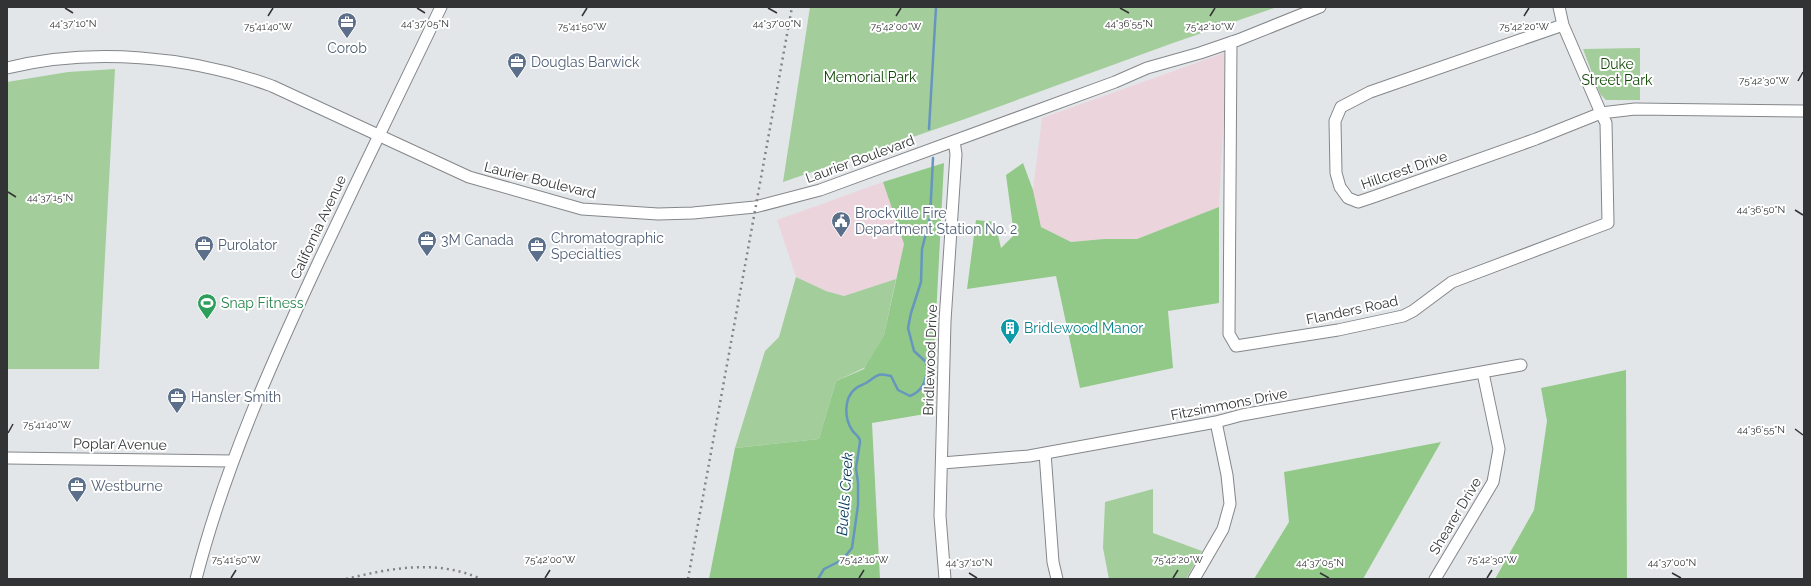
<svg xmlns="http://www.w3.org/2000/svg" width="1811" height="586" viewBox="0 0 1811 586" font-family="Raleway,sans-serif">
<style>
.commercial{fill:#ecd4dd}
.green{fill:#a3cd9b}
.forest{fill:#92c988}
.lines{fill:none;stroke-linecap:round;stroke-linejoin:round}
.stream{stroke:#6696bf;stroke-width:2.5}
.minor-casing{stroke:#84878a;stroke-width:13}
.minor{stroke:#fff;stroke-width:11}
.rail{stroke:#818384;stroke-width:2.5;stroke-dasharray:2 4;stroke-linecap:butt}
.ticks{fill:none;stroke:#323334;stroke-width:1.5}
.labels{text-anchor:middle;dominant-baseline:central;stroke-width:4;stroke-linejoin:round;paint-order:stroke}
.service-label{font-size:14px;fill:#4e5e75;stroke:#fff;text-anchor:start}
.park-label{font-size:14px;fill:#124907;stroke:#fff}
.street-label{font-size:14px;fill:#323334;stroke:#fff}
.leisure-label{font-size:14px;fill:#27864d;stroke:#fff;text-anchor:start}
.culture-label{font-size:14px;fill:#0d838f;stroke:#fff;text-anchor:start}
.water-label{font-size:15px;font-style:italic;fill:#01385c;stroke:#fff}
.ticks-label{font-size:10px;text-anchor:middle;fill:#323334;stroke:#fff;stroke-width:4;stroke-linejoin:round;paint-order:stroke}
</style>
<rect width="100%" height="100%" fill="#e3e6e9"/>
<path class="commercial" d="M1224 53V110L1219 207 1137 239H1104L1071 242 1041 227 1033 190 1042 118Z
M883 182 904 244 896 279 844 296 826 291 796 277 777 220Z"/>
<path class="green" d="M810 7H1277L1173 43 965 119 783 182Z
M1640 48V100H1606L1600 94 1583 49Z
M115 69 99 369H7V82L68 72Z
M796 277 826 291 844 296 896 279 884 335 866 367 836 381 819 439 735 448 765 351 779 337Z
M1153 489V533L1202 551 1186 579H1109L1103 548 1105 502Z"/>
<path class="forest" d="M944 163 931 413 872 423 880 579H709L735 448 819 439 836 381 864 369 884 335 904 244 883 182Z
M1023 163 1033 190 1041 227 1071 242 1104 239H1137L1219 207V303L1168 311 1173 368 1080 388 1056 276 967 289 976 220 995 222 1001 248 1014 235 1006 175Z
M1626 370 1627 579H1495L1534 510 1547 421 1541 388Z
M1441 442 1363 579H1254L1289 522 1284 472Z"/>
<g class="lines">
<path class="stream" d="M929 129 936 7
M818 579 824 569 842 560 852 548 858 505V483L856 468 860 442C860 436 855 435 852 430 844 418 844 398 855 389 858 386 862 385 866 383 877 376 877 372 891 376L898 390 910 396C925 390 928 377 926 362L914 351 908 328 911 313 921 282 922 249 930 218 933 158"/>
<defs>
<path id="minor" d="M1563 25 1370 92 1341 107 1335 121 1336 173 1340 187 1348 198 1358 202 1373 197 1536 139 1601 113 1635 109 1804 111
M1231 42 1229 334 1236 346 1338 330 1403 316 1413 311 1452 282 1608 223 1606 123 1601 113 1563 25 1559 7
M7 68C92 47 190 56 272 86L469 177 582 209 658 214 693 213 755 207 820 190 1115 82 1147 68 1200 53 1238 40 1320 7
M1045 453 1053 562 1057 579
M7 458 232 461
M942 463 1029 456 1216 422 1242 415 1521 365
M196 579C224 469 271 364 319 261 359 176 400 92 441 7
M945 579 940 516 945 321 956 154 954 141
M1194 579 1223 529 1230 504 1227 475 1216 422
M1435 579 1493 482 1499 449 1483 373"/>
</defs>
<use href="#minor" class="minor-casing"/>
<use href="#minor" class="minor"/>
<path class="rail" d="M346 579C391 568 437 559 481 579
M688 579 792 7"/>
</g>
<path class="ticks" d="M65 8 73 13M417 8 425 13M768 8 777 13M1120 8 1129 13M268 16 273 8M582 16 587 8M896 16 901 8M1210 16 1215 8M1524 16 1529 8M1798 81 1803 72M8 192 16 197M1795 210 1803 215M1795 429 1803 435M8 433 13 424M969 573 977 578M1320 573 1329 578M1672 573 1681 578M231 578 236 570M545 578 550 570M859 578 864 570M1173 578 1178 570M1487 578 1492 570"/>
<defs>
<symbol id="office-pin" viewBox="-11 -11 22 30"><path d="M0 17L-7.5 6A9.5 9.5 0 1 1 7.5 6Z" fill="#5c6f8a" stroke="#fff"/><path d="M-6-3h4V-5.5h4V-3h4V5H-6ZM-1-4.5V-3h2v-1.5ZM-6 0V1H6V0Z" fill="#fff"/></symbol>
<symbol id="civic-pin" viewBox="-11 -11 22 30"><path d="M0 17L-7.5 6A9.5 9.5 0 1 1 7.5 6Z" fill="#5c6f8a" stroke="#fff"/><path d="M-.6-6.5H3V-4.5H.6V-3L4-1V1h2V6H-6V1h2V-1L-.6-3ZM-1.2 2.5V6h2.4V2.5Z" fill="#fff"/></symbol>
<symbol id="stadium-pin" viewBox="-11 -11 22 30"><path d="M0 17L-7.5 6A9.5 9.5 0 1 1 7.5 6Z" fill="#2e9e5b" stroke="#fff"/><path d="M0-5a6.5 5 0 1 0 0 10a6.5 5 0 1 0 0-10ZM-3.5-1.8h7v3.6h-7Z" fill="#fff"/></symbol>
<symbol id="building-pin" viewBox="-11 -11 22 30"><path d="M0 17L-7.5 6A9.5 9.5 0 1 1 7.5 6Z" fill="#0f9aa8" stroke="#fff"/><path d="M-4-6H4V6H1V3H-1V6H-4ZM-2.5-4.3h1.7v1.8h-1.7ZM.8-4.3h1.7v1.8H.8ZM-2.5-1h1.7V.8h-1.7ZM.8-1h1.7V.8H.8Z" fill="#fff"/></symbol>
</defs>
<g fill-rule="evenodd">
<use href="#office-pin" x="336" y="11" width="22" height="30"/>
<use href="#office-pin" x="506" y="51" width="22" height="30"/>
<use href="#civic-pin" x="830" y="210" width="22" height="30"/>
<use href="#office-pin" x="416" y="229" width="22" height="30"/>
<use href="#office-pin" x="193" y="234" width="22" height="30"/>
<use href="#office-pin" x="526" y="235" width="22" height="30"/>
<use href="#stadium-pin" x="196" y="292" width="22" height="30"/>
<use href="#building-pin" x="999" y="317" width="22" height="30"/>
<use href="#office-pin" x="166" y="386" width="22" height="30"/>
<use href="#office-pin" x="66" y="475" width="22" height="30"/>
</g>
<g class="labels">
<g class="service-label">
<text x="347" y="48" text-anchor="middle">Corob</text>
<text x="531" y="62">Douglas Barwick</text>
<text x="855" y="213">Brockville Fire<tspan x="855" dy="16">Department Station No. 2</tspan></text>
<text x="551" y="238">Chromatographic<tspan x="551" dy="16">Specialties</tspan></text>
<text x="441" y="240">3M Canada</text>
<text x="218" y="245">Purolator</text>
<text x="191" y="397">Hansler Smith</text>
<text x="91" y="486">Westburne</text>
</g>
<g class="park-label">
<text x="1617" y="64">Duke<tspan x="1617" dy="16">Street Park</tspan></text>
<text x="870" y="77">Memorial Park</text>
</g>
<g class="street-label">
<text transform="translate(860 159) rotate(-20)">Laurier Boulevard</text>
<text transform="translate(1404 170) rotate(-19)">Hillcrest Drive</text>
<text transform="translate(540 180) rotate(14)">Laurier Boulevard</text>
<text transform="translate(318 227) rotate(-65)">California Avenue</text>
<text transform="translate(1352 310) rotate(-12)">Flanders Road</text>
<text transform="translate(930 360) rotate(-88)">Bridlewood Drive</text>
<text transform="translate(1229 404) rotate(-11)">Fitzsimmons Drive</text>
<text transform="translate(120 444) rotate(1)">Poplar Avenue</text>
<text transform="translate(1455 516) rotate(-59)">Shearer Drive</text>
</g>
<g class="leisure-label">
<text x="221" y="303">Snap Fitness</text>
</g>
<g class="culture-label">
<text x="1024" y="328">Bridlewood Manor</text>
</g>
<g class="water-label">
<text transform="translate(845 494) rotate(-86)">Buells Creek</text>
</g>
</g>
<g class="ticks-label">
<text x="73" y="27">44°37'10"N</text>
<text x="425" y="27">44°37'05"N</text>
<text x="777" y="27">44°37'00"N</text>
<text x="1129" y="27">44°36'55"N</text>
<text x="268" y="30">75°41'40"W</text>
<text x="582" y="30">75°41'50"W</text>
<text x="896" y="30">75°42'00"W</text>
<text x="1210" y="30">75°42'10"W</text>
<text x="1524" y="30">75°42'20"W</text>
<text x="1764" y="84">75°42'30"W</text>
<text x="50" y="201">44°37'15"N</text>
<text x="1761" y="213">44°36'50"N</text>
<text x="47" y="428">75°41'40"W</text>
<text x="1761" y="433">44°36'55"N</text>
<text x="236" y="563">75°41'50"W</text>
<text x="550" y="563">75°42'00"W</text>
<text x="864" y="563">75°42'10"W</text>
<text x="1178" y="563">75°42'20"W</text>
<text x="1492" y="563">75°42'30"W</text>
<text x="969" y="566">44°37'10"N</text>
<text x="1320" y="566">44°37'05"N</text>
<text x="1672" y="566">44°37'00"N</text>
</g>
<rect width="1811" height="586" fill="none" stroke="#323334" stroke-width="16"/>
</svg>
